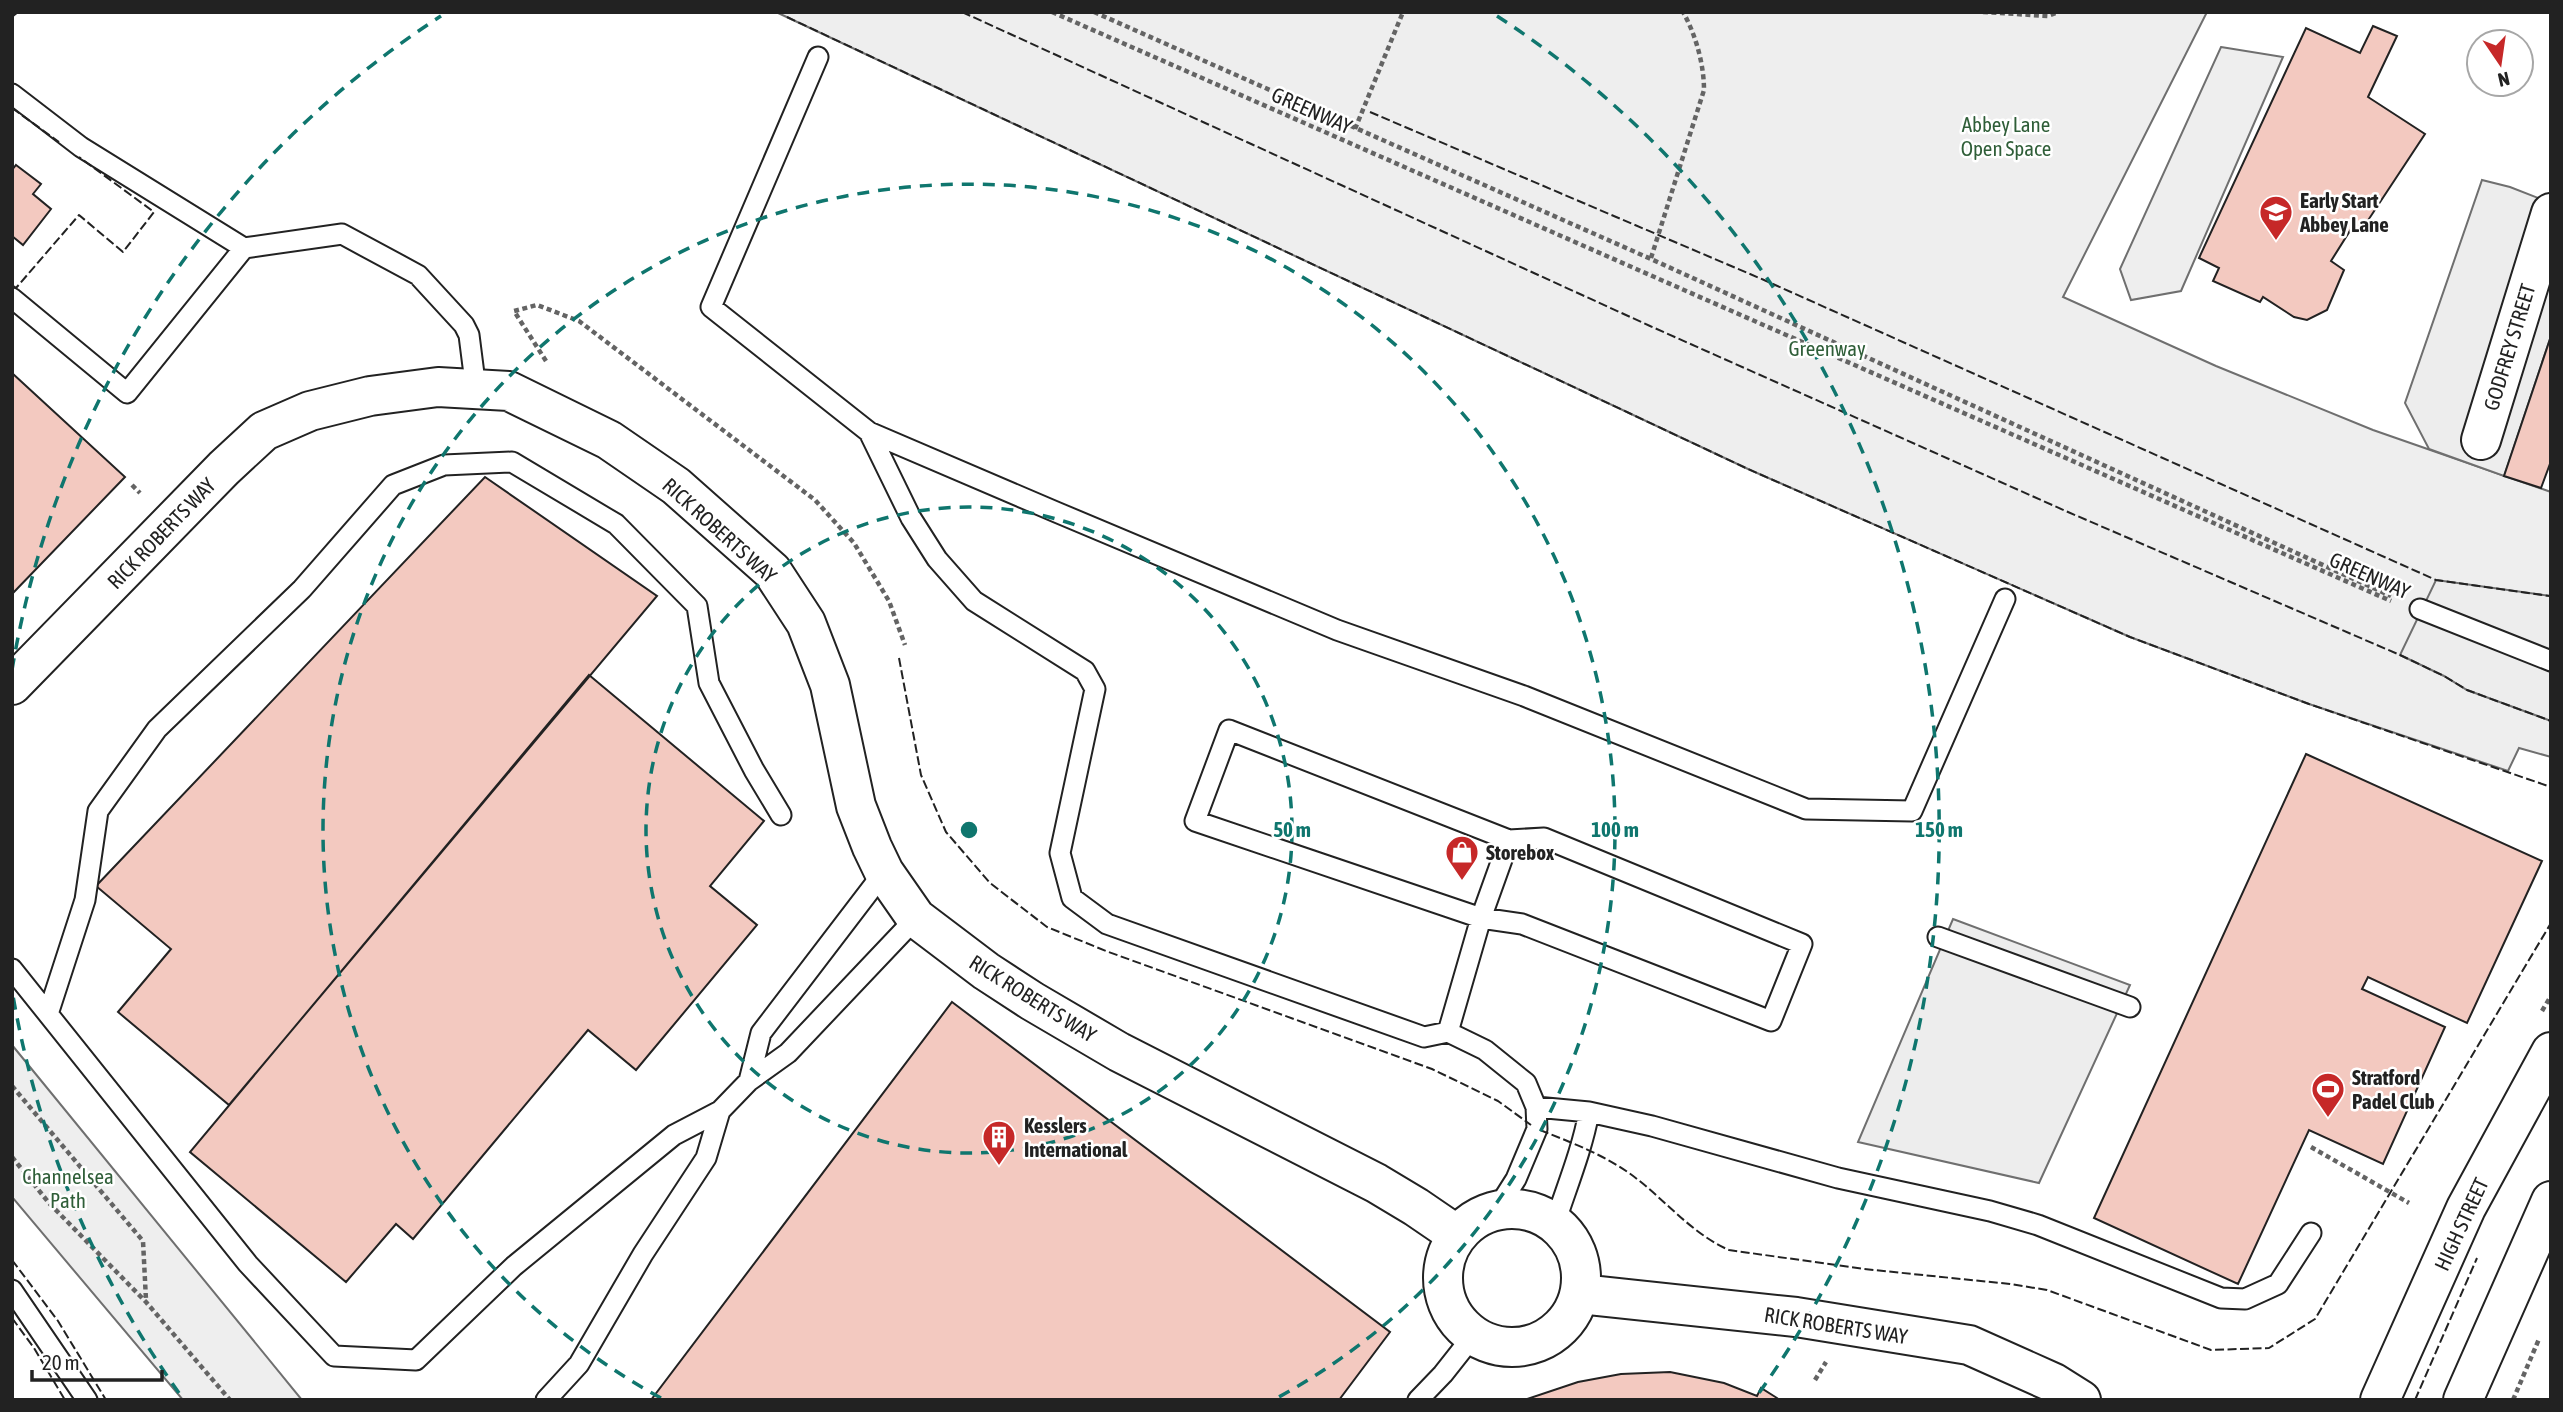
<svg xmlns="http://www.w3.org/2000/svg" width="2563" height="1412" viewBox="0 0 2563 1412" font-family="'Asap Condensed',sans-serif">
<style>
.green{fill:#eee;stroke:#6f6f6f;stroke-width:2}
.parking{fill:#ededed;stroke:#6f6f6f;stroke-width:2}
.building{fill:#f3c9c0;stroke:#222;stroke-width:2}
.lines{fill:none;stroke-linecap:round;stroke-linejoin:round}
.service-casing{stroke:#222;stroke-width:23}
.minor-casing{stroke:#222;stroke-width:42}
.tertiary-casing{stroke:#222;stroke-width:42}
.primary-casing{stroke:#222;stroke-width:42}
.path{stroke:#646464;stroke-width:4.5;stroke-dasharray:5 3.5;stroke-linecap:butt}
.service{stroke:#fff;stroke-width:19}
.minor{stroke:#fff;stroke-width:38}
.tertiary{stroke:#fff;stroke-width:38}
.primary{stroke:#fff;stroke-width:38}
.fence{stroke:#222;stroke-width:2;stroke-dasharray:9 3.5;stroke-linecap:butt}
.wall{stroke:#222;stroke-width:3.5}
.ring{fill:none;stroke:#0f766e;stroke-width:3.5;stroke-dasharray:12 9}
.labels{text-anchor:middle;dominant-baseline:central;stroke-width:5;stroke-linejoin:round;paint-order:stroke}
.street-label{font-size:21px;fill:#222;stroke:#fff}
.park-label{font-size:21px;fill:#2f5e38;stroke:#fff}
.poi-label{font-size:21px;font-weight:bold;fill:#222;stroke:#fff;text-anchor:start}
.centre{fill:#0f766e;stroke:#fff;stroke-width:3.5}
.ring-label{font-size:21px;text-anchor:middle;font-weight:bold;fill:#0f766e;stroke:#fff;stroke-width:5;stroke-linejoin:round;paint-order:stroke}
</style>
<rect width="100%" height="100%" fill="#fff"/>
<path class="green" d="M776 12H2207L2063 297 2216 366 2373 430 2551 492V757L2519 748 2508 771 2309 704 2130 637 1748 469Z
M2221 47 2283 57 2181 291 2131 300 2120 269Z
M12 1045 302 1400H183L12 1197Z"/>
<path class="parking" d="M2482 180 2510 187 2551 203V336L2504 476 2429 449 2405 403Z
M2436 580 2551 596V721L2467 690 2444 676 2400 655Z
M1953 919 2130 985 2039 1183 1858 1142Z"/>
<path class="building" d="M2373 26 2397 36 2368 97 2425 134 2361 231 2353 226 2331 261 2344 270 2327 310 2307 320 2294 317 2263 297 2260 302 2213 281 2219 268 2199 258 2306 28 2360 53Z
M16 165 41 184 33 194 51 209 23 245 12 236V170Z
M2551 336V461L2541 488 2504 476Z
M12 373 125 477 13 593 12 592Z
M485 477 657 596 229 1105 118 1012 171 949 96 886Z
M589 675 764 821 710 886 757 925 636 1070 588 1030 413 1239 396 1224 346 1282 190 1152Z
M2306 754 2542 861 2467 1023 2368 977 2362 989 2445 1027 2383 1164 2309 1130 2238 1284 2094 1218Z
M952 1002 1390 1332 1339 1400H651Z
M1670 1372 1724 1383 1757 1396 1761 1388 1777 1398 1776 1400H1524L1578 1382 1621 1374Z"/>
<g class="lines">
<defs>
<path id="service" d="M818 57 711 307 869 432 1056 512 1337 630 1524 696 1806 809 1912 811 2005 599
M12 94 81 147 244 248 342 234 418 275 464 325 469 335 476 390
M12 298 127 393 244 248
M869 432 911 518 937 559 974 601 1085 671 1095 689 1060 853 1072 898 1107 924 1424 1037 1448 1032 1485 1050 1526 1083 1536 1107 1537 1129 1516 1179 1497 1209
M2420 609 2551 661
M1229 730 1509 840 1544 838 1802 944 1771 1021 1522 924 1481 918 1195 821Z
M1938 937 2130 1007
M12 969 248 1264 334 1356 416 1360 514 1266 674 1135 720 1111
M48 1014 85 900 98 811 157 729 302 589 393 485 444 465 512 462 616 524 697 606 709 683 754 770 781 815
M1448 1032 1481 918 1509 840
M749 1081 761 1033 884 872
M1536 1107 1589 1112 1652 1126 1838 1178 1990 1211 2038 1225 2221 1298 2245 1299 2278 1284 2311 1233
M1555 1223C1567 1186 1582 1150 1589 1112
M12 1290 87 1400
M546 1400 579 1364 643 1254 706 1158 720 1111 749 1081 788 1053 916 918
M1418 1400 1443 1374 1473 1336"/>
<path id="minor" d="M2481 440 2551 213"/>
<path id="tertiary" d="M12 685 224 468 264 431 310 411 370 396 438 387 509 391 609 440 676 486 772 571 806 623 830 685 856 806 872 847 884 872 916 918 986 971 1032 1001 1119 1052 1376 1183 1416 1207 1457 1235
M1443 1278a69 69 0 1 1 138 0a69 69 0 1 1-138 0Z
M1580 1294 1796 1317 1969 1345 2054 1383 2081 1400"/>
<path id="primary" d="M2380 1400 2466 1208 2551 1052
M2463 1400 2551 1201"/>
</defs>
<use href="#service" class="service-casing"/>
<use href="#minor" class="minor-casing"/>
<use href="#tertiary" class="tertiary-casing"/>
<use href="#primary" class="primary-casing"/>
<path class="path" d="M1052 12 2391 601
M1094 12 1651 259 2391 596
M1983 12 2048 16 2058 12
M1355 129 1403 12
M1651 258 1704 90C1704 65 1696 35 1683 12
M546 361 514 311 537 305 579 321 815 500 854 543 889 601 905 645
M132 485 140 493
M2542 1011 2551 996
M12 1086 143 1241 146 1300
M2311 1147 2409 1203
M12 1157 49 1203 146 1302 230 1400
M1815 1380 1826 1362
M2513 1400 2539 1339"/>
<use href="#service" class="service"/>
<use href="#minor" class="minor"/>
<use href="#tertiary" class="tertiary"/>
<use href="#primary" class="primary"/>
<path class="fence" d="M962 12 1650 326 2068 512 2400 655 2444 676 2467 690 2551 721
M787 17 1748 469 2130 637 2309 704 2551 787
M12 108 59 142
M1370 112 1764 280 2436 580 2550 596
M12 285 16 288 79 215 123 252 154 212 79 157
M899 658 921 775 946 832 990 883 1047 927 1106 951 1432 1069 1498 1101 1531 1125
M1540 1130C1570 1142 1602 1154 1629 1173 1663 1197 1690 1233 1729 1250L1864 1269 2010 1284 2047 1290 2211 1350 2269 1348 2315 1319 2551 923
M12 1260 58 1321 106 1400
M12 1318 34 1348 65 1400
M2415 1400 2477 1258"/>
<path class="wall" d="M12 16 17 12"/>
</g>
<g class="ring">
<circle cx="969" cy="830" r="323"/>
<path d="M661 1398A646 646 0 1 1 1277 1398"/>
<path d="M179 1393A970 970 0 0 1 12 990M12 670A970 970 0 0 1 441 16M1497 16A970 970 0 0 1 1759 1393"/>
</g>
<defs>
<symbol id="school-pin" viewBox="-11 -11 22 30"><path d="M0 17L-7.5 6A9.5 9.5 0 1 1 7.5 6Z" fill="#c62828" stroke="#fff"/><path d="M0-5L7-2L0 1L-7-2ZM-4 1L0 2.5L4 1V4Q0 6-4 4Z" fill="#fff"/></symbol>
<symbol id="shop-pin" viewBox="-11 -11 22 30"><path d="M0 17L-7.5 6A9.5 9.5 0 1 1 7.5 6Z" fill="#c62828" stroke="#fff"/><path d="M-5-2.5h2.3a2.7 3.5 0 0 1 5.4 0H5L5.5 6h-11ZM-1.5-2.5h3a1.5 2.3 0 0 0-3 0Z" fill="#fff"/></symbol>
<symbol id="stadium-pin" viewBox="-11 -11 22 30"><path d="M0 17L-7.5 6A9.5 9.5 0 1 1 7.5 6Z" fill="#c62828" stroke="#fff"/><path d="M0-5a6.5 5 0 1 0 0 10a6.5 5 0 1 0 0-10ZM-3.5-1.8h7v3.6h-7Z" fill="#fff"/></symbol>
<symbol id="building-pin" viewBox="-11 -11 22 30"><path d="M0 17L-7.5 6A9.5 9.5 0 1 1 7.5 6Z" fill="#c62828" stroke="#fff"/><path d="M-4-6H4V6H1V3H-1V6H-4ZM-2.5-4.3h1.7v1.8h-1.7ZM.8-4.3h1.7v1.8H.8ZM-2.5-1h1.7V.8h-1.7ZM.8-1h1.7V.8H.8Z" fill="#fff"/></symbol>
</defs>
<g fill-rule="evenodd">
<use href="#school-pin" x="2257" y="193" width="38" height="52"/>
<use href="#shop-pin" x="1443" y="833" width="38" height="52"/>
<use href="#stadium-pin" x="2309" y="1070" width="38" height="52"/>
<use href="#building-pin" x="980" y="1118" width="38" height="52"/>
</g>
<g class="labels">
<g class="street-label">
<text transform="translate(1312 110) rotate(24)">GREENWAY</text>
<text transform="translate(2509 347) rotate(-73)">GODFREY STREET</text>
<text transform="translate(720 530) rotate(42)">RICK ROBERTS WAY</text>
<text transform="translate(161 533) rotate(-46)">RICK ROBERTS WAY</text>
<text transform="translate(2370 575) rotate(24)">GREENWAY</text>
<text transform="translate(1033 998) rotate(32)">RICK ROBERTS WAY</text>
<text transform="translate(2461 1224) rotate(-65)">HIGH STREET</text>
<text transform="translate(1836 1325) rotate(9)">RICK ROBERTS WAY</text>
</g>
<g class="park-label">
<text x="2006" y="124">Abbey Lane<tspan x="2006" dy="24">Open Space</tspan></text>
<text x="1827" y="348">Greenway</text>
<text x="68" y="1176">Channelsea<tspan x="68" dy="24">Path</tspan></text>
</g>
<g class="poi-label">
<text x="2300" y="200">Early Start<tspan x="2300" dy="24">Abbey Lane</tspan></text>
<text x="1486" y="852">Storebox</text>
<text x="2352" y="1077">Stratford<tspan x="2352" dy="24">Padel Club</tspan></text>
<text x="1024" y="1125">Kesslers<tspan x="1024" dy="24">International</tspan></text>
</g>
</g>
<circle cx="969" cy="830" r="10" class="centre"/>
<g class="ring-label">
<text x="1292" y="837">50 m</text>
<text x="1615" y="837">100 m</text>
<text x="1939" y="837">150 m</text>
</g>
<rect width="2563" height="1412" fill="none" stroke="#222222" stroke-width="28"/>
<g transform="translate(2500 63) rotate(167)"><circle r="33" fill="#ffffff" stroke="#a7a7a7" stroke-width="2"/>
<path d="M0-5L12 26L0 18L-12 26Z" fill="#c62828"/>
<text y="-10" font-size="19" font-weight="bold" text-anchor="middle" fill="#222222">N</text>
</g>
<path d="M32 1370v10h130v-10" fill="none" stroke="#222222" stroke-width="3.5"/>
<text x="42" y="1370" font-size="21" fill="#222222" stroke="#ffffff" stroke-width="5" paint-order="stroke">20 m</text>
</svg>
